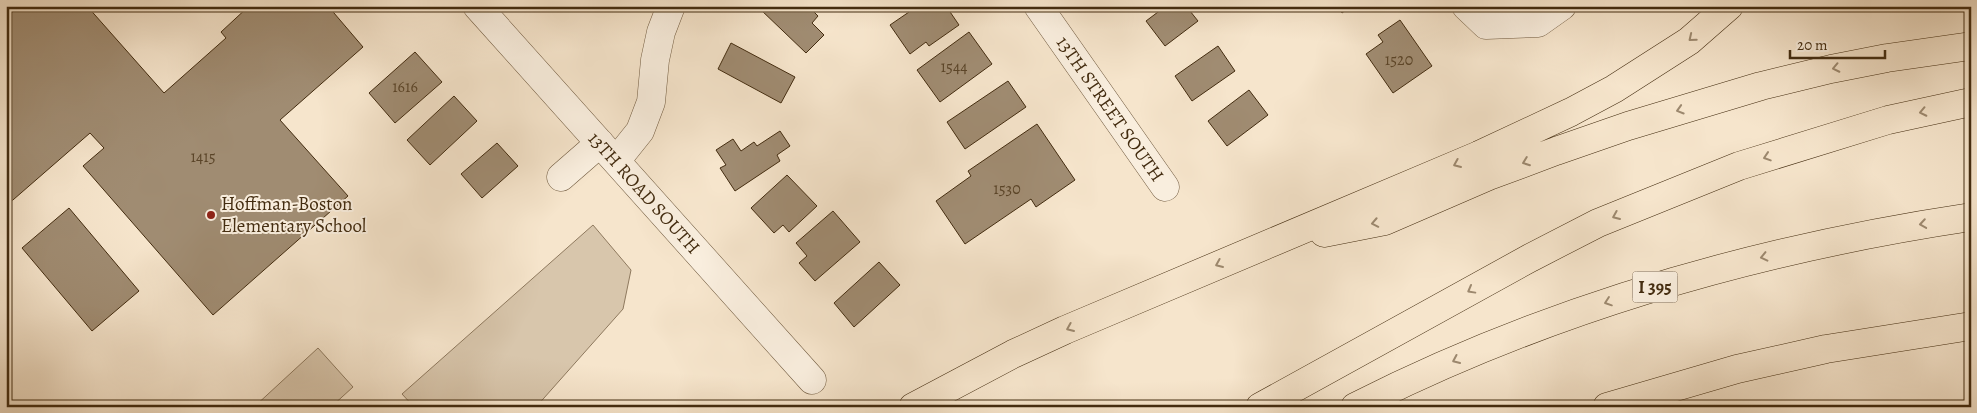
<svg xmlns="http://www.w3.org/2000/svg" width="1977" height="413" viewBox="0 0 1977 413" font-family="Alegreya,serif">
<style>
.green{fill:#d8c6ac;stroke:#8e795e}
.building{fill:#a08c72;stroke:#432c10}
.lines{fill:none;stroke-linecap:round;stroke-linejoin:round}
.minor-casing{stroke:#705a3f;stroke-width:29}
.highway-casing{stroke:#432c10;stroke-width:29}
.minor{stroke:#f9eede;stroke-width:28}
.highway{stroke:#f6e5cc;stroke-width:28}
.oneway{stroke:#9c886e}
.poi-dot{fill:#8f2418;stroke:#f9eede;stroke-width:2}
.labels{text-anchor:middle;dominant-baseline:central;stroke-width:4;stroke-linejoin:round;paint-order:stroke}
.number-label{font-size:16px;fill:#5a4428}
.shield{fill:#f9eede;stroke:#7a664e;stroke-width:1}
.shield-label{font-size:18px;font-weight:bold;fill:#432c10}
.street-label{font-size:19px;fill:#432c10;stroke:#f9eede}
.poi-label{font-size:19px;fill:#432c10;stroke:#f9eede;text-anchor:start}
</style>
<rect width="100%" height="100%" fill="#f6e5cc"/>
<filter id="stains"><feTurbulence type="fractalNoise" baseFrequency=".004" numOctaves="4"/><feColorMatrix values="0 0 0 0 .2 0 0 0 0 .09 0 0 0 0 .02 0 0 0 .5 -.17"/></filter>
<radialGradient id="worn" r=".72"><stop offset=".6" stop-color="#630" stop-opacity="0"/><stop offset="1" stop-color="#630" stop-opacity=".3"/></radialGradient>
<path class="green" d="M593 225 631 270 623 309 536 407H414L402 394Z
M318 348 353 387 331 407H254Z"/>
<path class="building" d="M6 6H87L164 93 226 38 221 32 249 6H328L363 47 280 120 348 196 213 315 83 166 104 148 90 133 6 206Z
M763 6H808L818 16 812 23 824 35 806 53 760 9Z
M909 6H946L959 25 929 46 926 42 910 54 890 25 909 12 906 8Z
M1166 6H1186L1198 21 1165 46 1146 21Z
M1337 6H1351L1342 13Z
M1400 20 1432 66 1393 93 1366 54 1383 42 1378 35Z
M969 32 992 64 940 102 917 70Z
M731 43 795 77 781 103 718 69Z
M1218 46 1235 71 1192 101 1175 76Z
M415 52 442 82 395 123 369 93Z
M1008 81 1026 107 965 149 947 122Z
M1249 90 1268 115 1227 146 1208 121Z
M454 96 477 121 430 165 407 140Z
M1037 124 1075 180 1036 207 1031 199 965 244 936 201 971 176 968 171Z
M780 131 790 146 777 155 780 161 735 191 720 168 726 165 716 150 733 139 741 151 754 142 757 146Z
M497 143 518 166 482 198 461 174Z
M787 175 817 206 789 232 783 225 774 233 751 208Z
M69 208 139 291 92 331 22 248Z
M833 211 860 242 815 281 799 263 807 256 796 243Z
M879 262 900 285 854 327 834 303Z"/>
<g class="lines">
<defs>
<path id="minor" d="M477 6 812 380
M1038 6 1165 187
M1466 6 1486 25 1538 23 1562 6
M616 161 640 131 651 102 655 60 661 32 671 6
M561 177 600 143"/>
<path id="highway" d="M1324 233 1385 221 1489 176 1556 151 1628 126 1761 86 1831 69 1887 58 1971 46
M913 407 1013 354 1065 330 1479 155 1571 112 1614 89 1689 41 1729 6
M1260 407 1530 258 1598 223 1739 166 1888 120 1971 102
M1355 407C1548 309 1757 249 1971 217
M1607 407 1737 369 1826 349 1971 326"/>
</defs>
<use href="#minor" class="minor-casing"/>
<use href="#highway" class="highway-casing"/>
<use href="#minor" class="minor"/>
<use href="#highway" class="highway"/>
</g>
<defs><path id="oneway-chevron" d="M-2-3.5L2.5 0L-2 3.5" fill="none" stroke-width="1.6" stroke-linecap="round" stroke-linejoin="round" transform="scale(1.25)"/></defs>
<g class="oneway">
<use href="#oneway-chevron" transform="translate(1692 38) rotate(141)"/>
<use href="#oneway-chevron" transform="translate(1836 68) rotate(168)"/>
<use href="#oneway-chevron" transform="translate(1680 110) rotate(163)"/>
<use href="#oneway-chevron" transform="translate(1923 112) rotate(168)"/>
<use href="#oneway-chevron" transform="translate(1767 157) rotate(162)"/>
<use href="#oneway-chevron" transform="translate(1526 162) rotate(159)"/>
<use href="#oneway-chevron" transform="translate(1457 164) rotate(157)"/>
<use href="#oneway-chevron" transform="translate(1616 216) rotate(157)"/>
<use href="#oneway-chevron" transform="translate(1375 223) rotate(169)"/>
<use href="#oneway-chevron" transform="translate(1923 224) rotate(171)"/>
<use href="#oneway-chevron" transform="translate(1764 257) rotate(167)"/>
<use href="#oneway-chevron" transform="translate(1219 264) rotate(157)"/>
<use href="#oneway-chevron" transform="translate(1471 290) rotate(151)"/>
<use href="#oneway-chevron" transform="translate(1608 302) rotate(161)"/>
<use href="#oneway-chevron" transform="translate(1070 328) rotate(157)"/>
<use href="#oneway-chevron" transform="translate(1456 360) rotate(156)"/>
</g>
<circle class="poi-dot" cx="211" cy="215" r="5"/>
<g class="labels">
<g class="number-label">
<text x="1399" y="60">1520</text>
<text x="954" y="67">1544</text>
<text x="405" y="87">1616</text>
<text x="203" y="157">1415</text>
<text x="1007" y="189">1530</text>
</g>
<rect class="shield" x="1632.5" y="271.5" width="45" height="31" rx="4"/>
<g class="shield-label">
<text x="1655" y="287">I 395</text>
</g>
<g class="street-label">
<text transform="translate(1110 109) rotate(55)">13TH STREET SOUTH</text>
<text transform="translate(644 193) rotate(48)">13TH ROAD SOUTH</text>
</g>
<g class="poi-label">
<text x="221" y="204">Hoffman-Boston<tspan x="221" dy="22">Elementary School</tspan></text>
</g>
</g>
<rect width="1977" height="413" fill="none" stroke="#f6e5cc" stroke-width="25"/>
<rect x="8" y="8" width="1962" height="398" fill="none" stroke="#432c10" stroke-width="2.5"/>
<rect x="12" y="12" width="1952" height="388" fill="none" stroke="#432c10"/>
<path d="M1790 50v8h95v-8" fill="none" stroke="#432c10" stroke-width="2.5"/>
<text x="1797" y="50" font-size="15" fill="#432c10" stroke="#f9eede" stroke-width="4" paint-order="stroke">20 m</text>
<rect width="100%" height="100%" filter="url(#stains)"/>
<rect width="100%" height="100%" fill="url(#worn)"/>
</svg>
